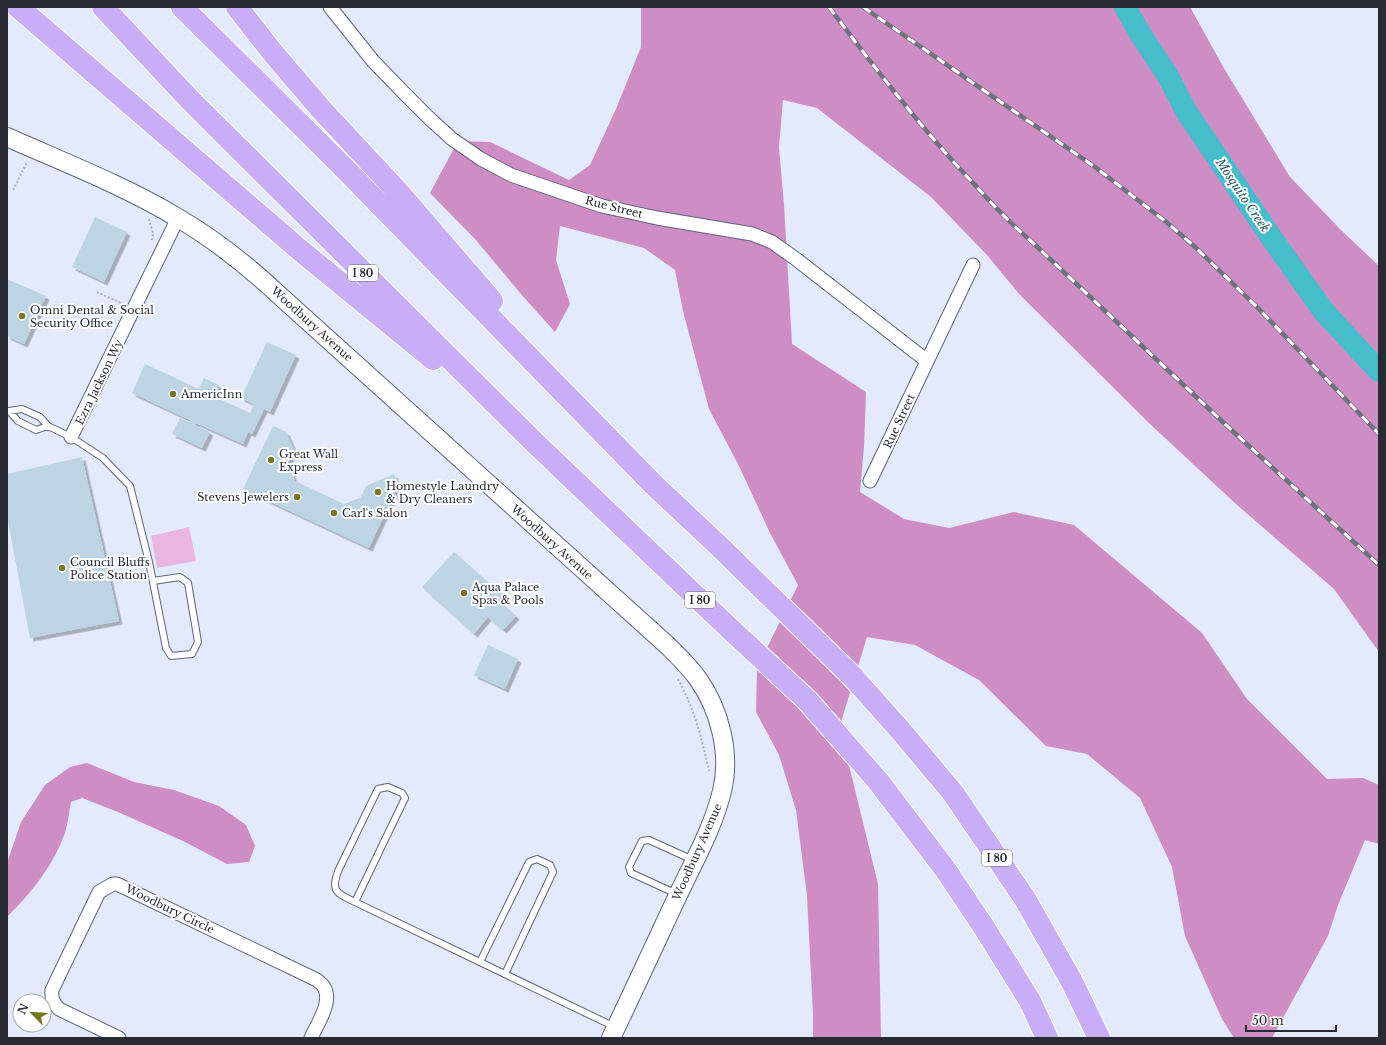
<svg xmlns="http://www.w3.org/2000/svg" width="1386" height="1045" viewBox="0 0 1386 1045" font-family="'Libre Baskerville',serif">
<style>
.green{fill:#ebb5e1}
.forest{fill:#ce8dc4}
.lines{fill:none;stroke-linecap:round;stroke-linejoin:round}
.river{stroke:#45bdcb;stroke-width:22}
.building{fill:#bcd4e4;filter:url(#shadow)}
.lane-casing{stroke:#5e657a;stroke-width:8}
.street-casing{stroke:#5e657a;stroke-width:15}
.secondary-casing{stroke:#5e657a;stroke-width:20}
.highway-casing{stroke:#fff;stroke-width:24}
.path{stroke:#a9afbf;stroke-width:2;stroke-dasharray:2 2;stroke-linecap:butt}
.lane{stroke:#fff;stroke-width:6}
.street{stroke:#fff;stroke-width:13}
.secondary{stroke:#fff;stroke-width:18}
.highway{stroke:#c8adf7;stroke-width:22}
.rail-casing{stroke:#6f7380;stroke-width:4.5}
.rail{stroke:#fff;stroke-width:3;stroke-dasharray:9;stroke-linecap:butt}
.poi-dot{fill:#757820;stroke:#fff;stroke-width:1.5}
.labels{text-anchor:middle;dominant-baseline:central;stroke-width:4;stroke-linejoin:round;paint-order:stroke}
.shield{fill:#fff;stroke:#686a70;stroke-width:1}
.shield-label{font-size:10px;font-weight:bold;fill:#272a33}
.street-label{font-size:11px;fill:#272a33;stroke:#fff}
.poi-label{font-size:11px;fill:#272a33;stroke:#fff;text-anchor:start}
.water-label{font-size:12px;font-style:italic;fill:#22545b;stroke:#fff}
</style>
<defs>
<filter id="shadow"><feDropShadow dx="3.5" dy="3.5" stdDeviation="0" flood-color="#0004"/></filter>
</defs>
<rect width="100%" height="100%" fill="#e3eafd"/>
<path class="green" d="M189 527 196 561 157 568 151 536Z"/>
<path class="forest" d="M641 7H1190L1225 70 1290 177 1342 231 1379 266V652L1334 589 1236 504 1150 424 1019 294 987 255 931 197 817 108 783 100 779 147 784 205 792 344 866 392 864 447 860 492 904 519 949 528 1014 512 1074 525 1202 633 1247 699 1327 779 1363 778 1379 785V844L1365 840 1338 905 1328 936 1272 1038H1234L1222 1019 1185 936 1172 867 1140 798 1087 754 1046 746 979 680 915 645 867 637 841 722 848 761 878 884 881 1038H813V1015L807 896 796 810 779 755 756 712 757 668 798 585 770 533 739 466 709 409 683 311 675 270 644 248 560 226 556 260 570 304 555 332 521 294 475 239 430 193 458 141 490 142 569 180 590 165 616 109 641 47Z
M87 763 134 782 174 790 219 806 246 825 255 846 249 862 227 864 183 841 118 812 82 798 71 802C69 812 68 823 65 833 53 866 32 892 7 917V863L21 822 45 785 70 767Z"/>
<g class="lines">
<path class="river" d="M1125 7 1141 35 1168 76 1186 111 1273 240 1325 313 1379 371"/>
</g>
<path class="building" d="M95 217 127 232 104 282 72 267Z
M7 279 46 296 24 344 7 336Z
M267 342 296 355 270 412 264 409 252 434 248 432 243 444 196 423 195 425 210 432 202 448 172 434 180 418 189 422 190 420 132 393 145 364 199 389 204 378 219 385 213 396 250 413 254 404 241 398Z
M273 426 286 432 294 450 288 463 295 481 344 504 360 498 366 486 394 474 398 486 369 548 243 489Z
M82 457 119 621 30 638 7 516V474Z
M454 552 506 598 502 603 516 616 503 630 488 617 474 634 422 587Z
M488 645 518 659 505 689 474 675Z"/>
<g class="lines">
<defs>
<path id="lane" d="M48 426 36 430 18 421 9 411 22 409 40 417 48 426 71 437 103 458 130 486 149 562 166 648 171 656 192 654 198 642 188 583 180 577 153 581
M677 894 631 873 629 867 642 841 649 840 693 860
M355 902 405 798 402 793 388 787 378 789 339 869C330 891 336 893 355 902L615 1027
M480 962 529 862 537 859 550 865 553 872 505 974"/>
<path id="street" d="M330 7 373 61 403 92 429 118 452 139 481 159 511 175 602 206 657 218 752 234 772 242 796 259 927 361
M71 437 178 218
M870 481 973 265
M119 1038 59 1009C53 1003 51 998 52 990L99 892 113 884H117L317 980C319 982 322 984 324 987 333 1002 317 1024 311 1038"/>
<path id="secondary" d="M7 137C63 162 125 186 178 218 214 239 248 266 279 295L667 645C678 656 689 666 698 679 720 710 731 754 722 791 713 828 694 861 678 895 656 942 634 990 611 1038"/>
<path id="highway" d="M18 7 301 251 433 359
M103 7 191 101 536 444 728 627 807 700 878 781 945 869 985 929 1030 1001 1047 1038
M182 7 340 164 654 485 721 548 852 676 901 731 953 793 1025 899 1072 982 1099 1038
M237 7 273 53 320 108 399 193 492 301"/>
</defs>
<use href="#lane" class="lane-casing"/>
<use href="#street" class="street-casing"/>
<use href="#secondary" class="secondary-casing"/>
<use href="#highway" class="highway-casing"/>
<path class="path" d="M13 190 27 162
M149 219 153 233 152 240
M97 292 121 303 122 302
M678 679C694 708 702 739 709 771"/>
<use href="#lane" class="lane"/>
<use href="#street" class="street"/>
<use href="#secondary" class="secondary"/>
<use href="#highway" class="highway"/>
<defs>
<path id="rail" d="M829 7C875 68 921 128 974 184 992 204 1011 224 1032 242L1226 425 1379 565
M863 7 1095 167 1165 221 1194 246 1257 307 1379 434"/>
</defs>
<use href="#rail" class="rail-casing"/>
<use href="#rail" class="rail"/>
</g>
<g class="poi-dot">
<circle cx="22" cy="316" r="4"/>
<circle cx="173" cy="394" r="4"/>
<circle cx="271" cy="460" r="4"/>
<circle cx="378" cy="492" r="4"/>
<circle cx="297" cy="497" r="4"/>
<circle cx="334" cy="513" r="4"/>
<circle cx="62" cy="568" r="4"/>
<circle cx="464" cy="593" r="4"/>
</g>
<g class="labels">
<g class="shield">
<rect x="348" y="265" width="30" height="16" rx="3"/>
<rect x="685" y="592" width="30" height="16" rx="3"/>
<rect x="982" y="850" width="30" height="16" rx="3"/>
</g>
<g class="shield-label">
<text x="363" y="273">I 80</text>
<text x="700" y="600">I 80</text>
<text x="997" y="858">I 80</text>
</g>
<g class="street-label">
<text transform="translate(614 207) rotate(14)">Rue Street</text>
<text transform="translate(312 324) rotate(42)">Woodbury Avenue</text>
<text transform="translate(99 382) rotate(-64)">Ezra Jackson Wy</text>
<text transform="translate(899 421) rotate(-65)">Rue Street</text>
<text transform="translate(552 542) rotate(42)">Woodbury Avenue</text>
<text transform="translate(697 852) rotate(-66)">Woodbury Avenue</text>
<text transform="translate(170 909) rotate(26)">Woodbury Circle</text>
</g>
<g class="poi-label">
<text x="30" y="310">Omni Dental &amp; Social<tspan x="30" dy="13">Security Office</tspan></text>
<text x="181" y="394">AmericInn</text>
<text x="279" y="454">Great Wall<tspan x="279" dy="13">Express</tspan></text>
<text x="386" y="486">Homestyle Laundry<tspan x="386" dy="13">&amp; Dry Cleaners</tspan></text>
<text x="289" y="497" text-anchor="end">Stevens Jewelers</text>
<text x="342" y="513">Carl's Salon</text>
<text x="70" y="562">Council Bluffs<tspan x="70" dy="13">Police Station</tspan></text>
<text x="472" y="587">Aqua Palace<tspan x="472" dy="13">Spas &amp; Pools</tspan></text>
</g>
<g class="water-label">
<text transform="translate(1243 195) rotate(56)">Mosquito Creek</text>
</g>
</g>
<rect width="1386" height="1045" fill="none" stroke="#272a33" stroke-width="16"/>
<g transform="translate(32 1013) rotate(295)"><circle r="19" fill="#ffffff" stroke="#a9aaad"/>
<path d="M0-3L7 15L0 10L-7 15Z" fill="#757820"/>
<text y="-6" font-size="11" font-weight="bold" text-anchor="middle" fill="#272a33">N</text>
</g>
<path d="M1246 1025v6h90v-6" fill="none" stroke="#272a33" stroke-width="2"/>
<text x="1252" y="1025" font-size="12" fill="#272a33" stroke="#ffffff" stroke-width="3" paint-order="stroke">50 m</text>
</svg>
